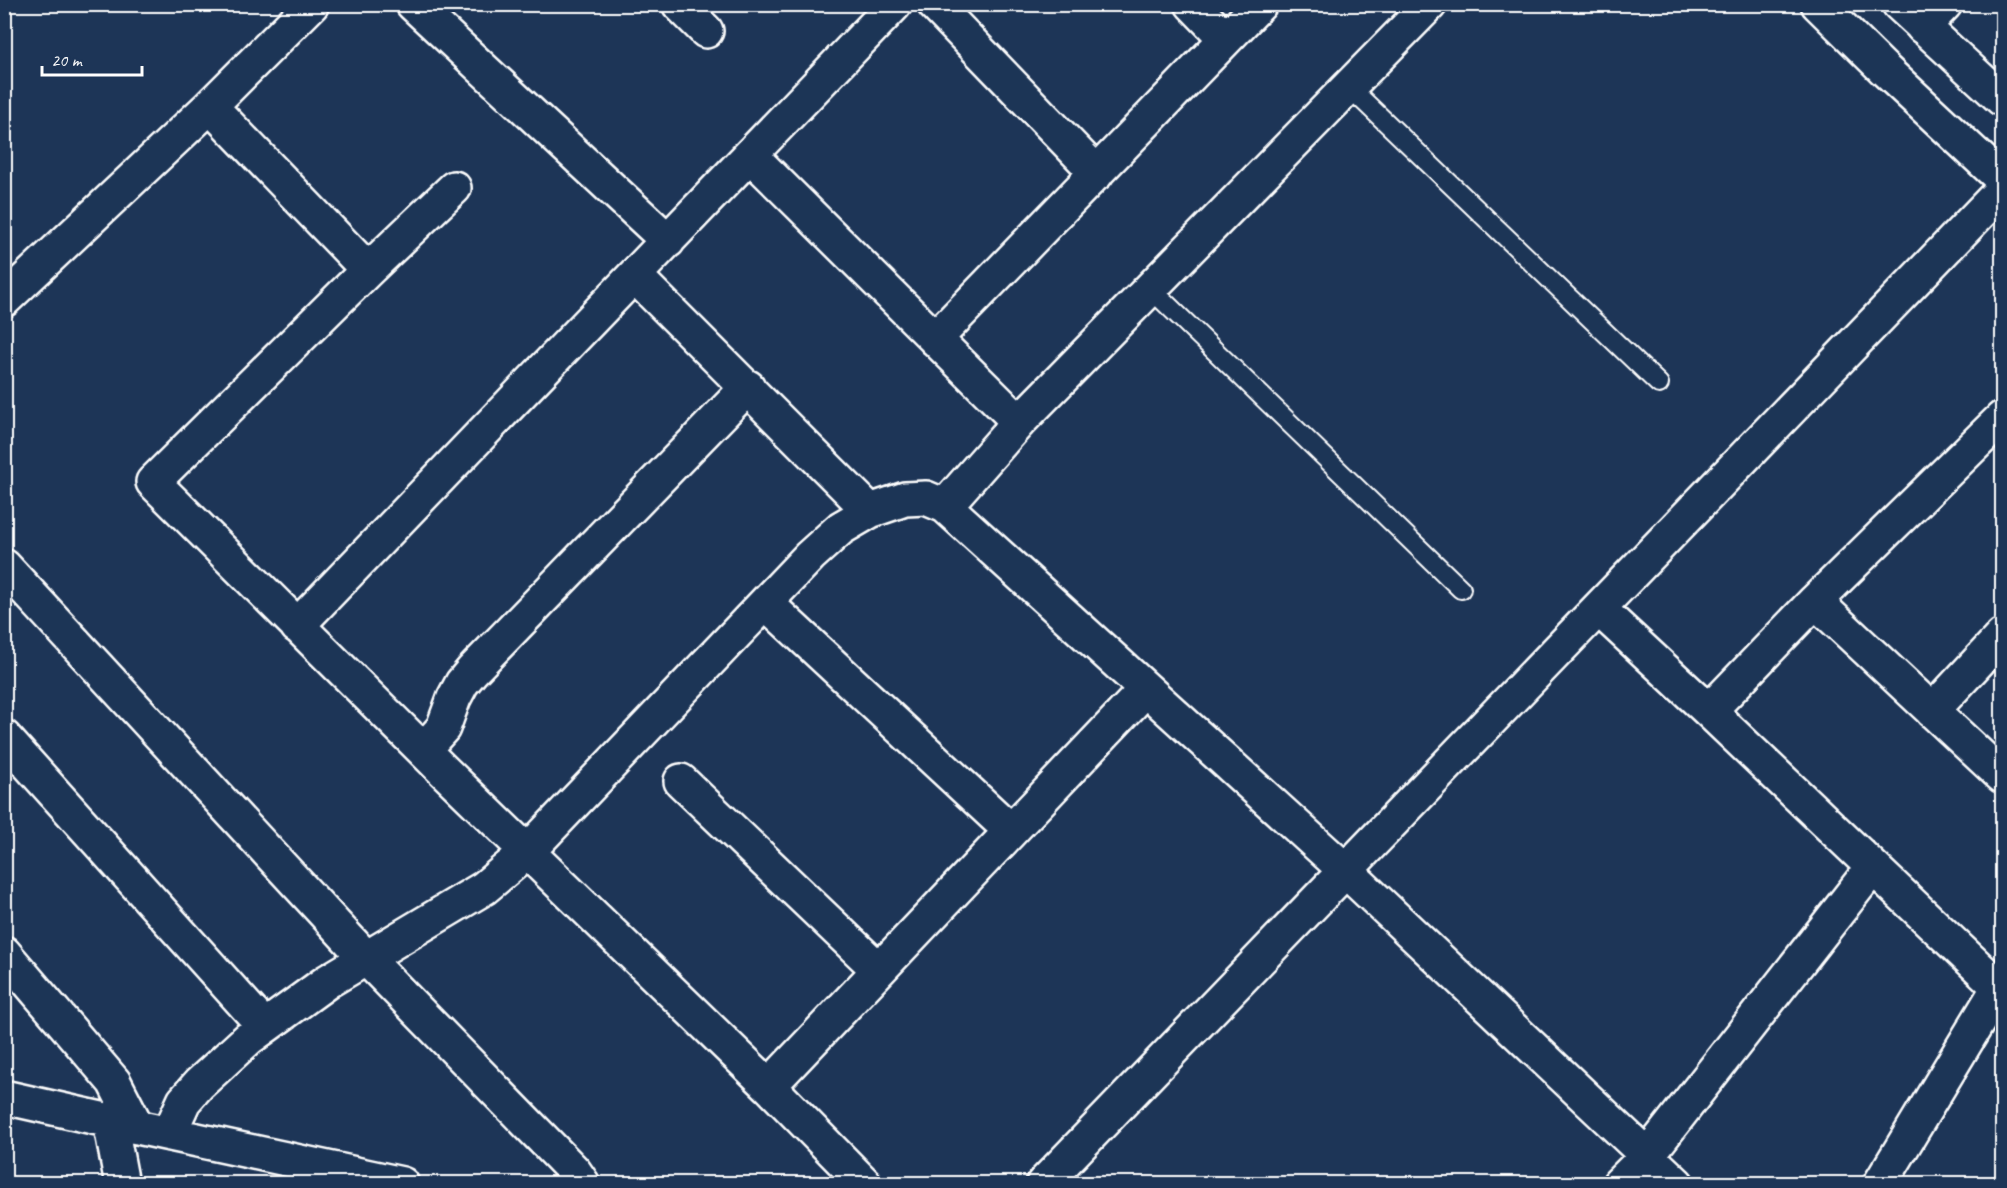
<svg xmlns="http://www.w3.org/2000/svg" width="2007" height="1188" viewBox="0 0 2007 1188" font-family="Caveat,sans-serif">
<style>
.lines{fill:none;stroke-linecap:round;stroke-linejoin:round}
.lane-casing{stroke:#fff;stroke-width:22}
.street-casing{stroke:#fff;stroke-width:38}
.secondary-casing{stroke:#fff;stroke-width:38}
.lane{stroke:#1d3557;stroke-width:18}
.street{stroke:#1d3557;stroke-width:33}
.secondary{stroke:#1d3557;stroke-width:33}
</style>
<rect width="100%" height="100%" fill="#1d3557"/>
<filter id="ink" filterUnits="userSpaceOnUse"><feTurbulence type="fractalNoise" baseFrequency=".0167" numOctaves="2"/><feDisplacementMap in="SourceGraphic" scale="12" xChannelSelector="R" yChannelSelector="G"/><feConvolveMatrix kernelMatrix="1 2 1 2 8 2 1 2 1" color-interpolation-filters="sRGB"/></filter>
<g filter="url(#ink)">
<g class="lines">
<defs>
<path id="lane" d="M1348 86 1659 384
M1150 288 1461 589"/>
<path id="street" d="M312 4 210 106 368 270
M413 4 668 241
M679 4 706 31
M934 4 1097 173
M1192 4 1226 39
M1923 27 1945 4
M750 155 1019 422
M454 188 368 270 153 482 443 770 769 1086 865 1184
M635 276 870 511
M4 300 210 106
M935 339 1260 4
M945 506 1019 422 1430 4
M4 566 366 958 574 1171 583 1184
M1815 601 2002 776
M766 603 1011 831
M1599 609 1709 711 1999 987
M297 626 895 4
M1709 711 1815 601 2002 418
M1932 711 2002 636
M4 737 264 1026
M423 750 443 728 454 698 462 683 472 671 748 387
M681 781 879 970
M4 953 114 1082 137 1127
M769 1086 1146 689
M4 1097 137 1127 402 1184
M110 1121 122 1184
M169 1134 184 1101 199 1084 248 1039 328 981 484 888 527 852 810 556 841 528 870 511 905 499 926 498 945 506 1345 870 1677 1184
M1043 1184 2002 190
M1619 1184 1647 1156 1873 867
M1880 1184 2002 982"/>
<path id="secondary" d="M1818 4 1884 69 2002 179
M1899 4 2002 99"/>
</defs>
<use href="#lane" class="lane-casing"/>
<use href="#street" class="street-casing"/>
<use href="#secondary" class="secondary-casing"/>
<use href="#lane" class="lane"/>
<use href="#street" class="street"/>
<use href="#secondary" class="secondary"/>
</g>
</g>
<rect width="2007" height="1188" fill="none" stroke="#1d3557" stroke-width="24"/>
<rect x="12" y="12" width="1983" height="1164" fill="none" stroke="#fff" stroke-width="2" filter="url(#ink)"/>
<path d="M42 66v9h100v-9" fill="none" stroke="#ffffff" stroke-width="3"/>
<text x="51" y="66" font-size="18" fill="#ffffff" stroke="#1d3557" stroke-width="4.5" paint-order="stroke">20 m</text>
</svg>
